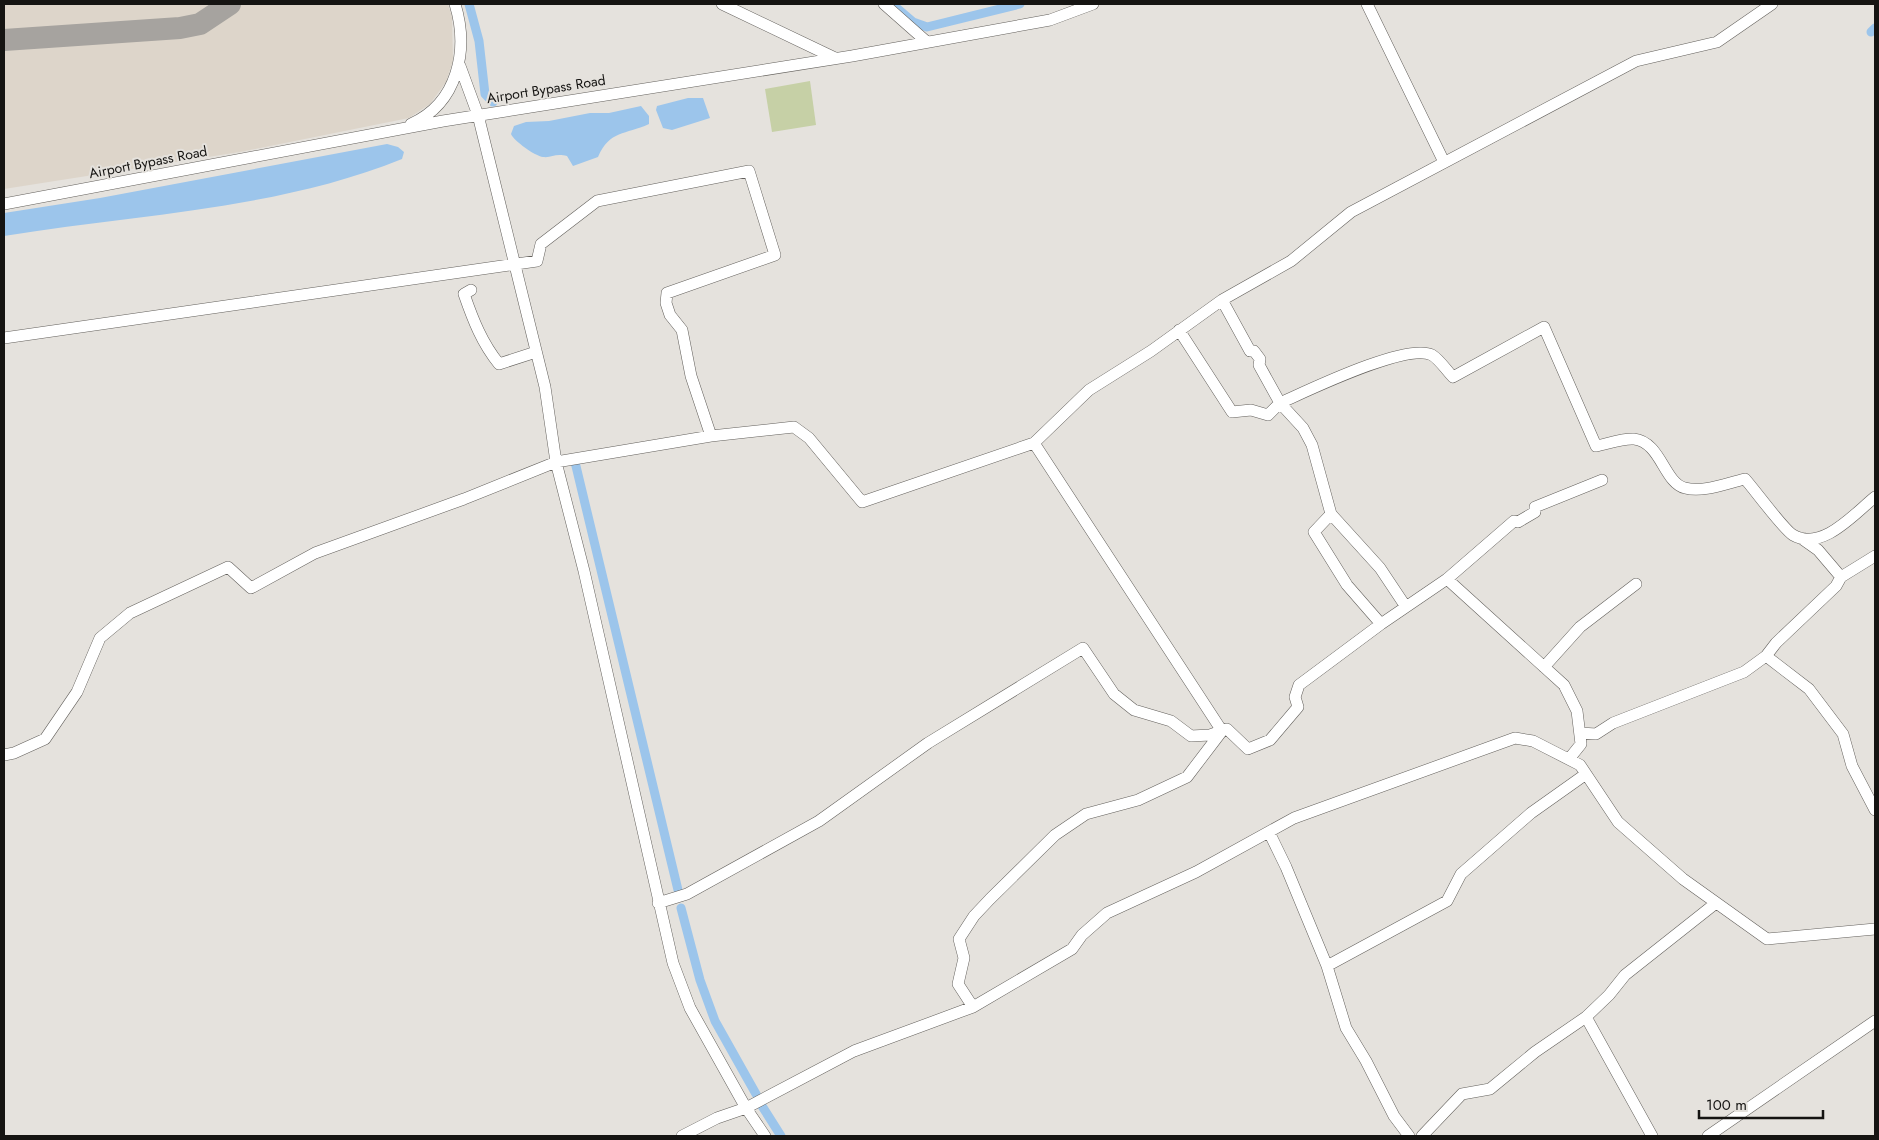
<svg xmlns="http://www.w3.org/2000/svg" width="1879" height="1140" viewBox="0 0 1879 1140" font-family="Jost,sans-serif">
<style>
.built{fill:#ddd5ca}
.green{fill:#c6d0a6}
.water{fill:#9cc5eb}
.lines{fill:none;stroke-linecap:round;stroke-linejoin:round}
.canal{stroke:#9cc5eb;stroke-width:9}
.taxiway{stroke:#a6a39f;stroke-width:22}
.minor-casing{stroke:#63605c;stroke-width:12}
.minor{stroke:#fff;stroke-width:11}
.labels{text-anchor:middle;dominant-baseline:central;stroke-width:4;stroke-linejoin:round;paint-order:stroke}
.street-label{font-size:14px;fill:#151412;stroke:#e5e2dd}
</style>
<rect width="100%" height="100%" fill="#e5e2dd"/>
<path class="built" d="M4 4H448L452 17 453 61 446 82 430 104 409 118 240 152 4 189Z"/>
<path class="green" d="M810 81 816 125 772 132 765 89Z"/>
<path class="water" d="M688 98H703L710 118 672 130 663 128 656 110 657 106Z
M641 106 649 116V124C625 135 610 130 598 157L573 166 567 156C555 153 552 158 543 157 535 156 514 141 511 134L514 126 526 122 549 121 590 113H609Z
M387 144 398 147 404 152 402 159C276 210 137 214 4 236V213L100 198Z"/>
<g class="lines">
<path class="canal" d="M469 4 479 41 485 94 493 102
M892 4 913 22 927 27 1020 4
M1871 32 1875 28
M575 462 678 890
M681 908 700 980 715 1021 756 1094
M762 1106 781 1136"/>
<path class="taxiway" d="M4 40 180 28 200 24 230 4"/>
<defs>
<path id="minor" d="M722 4 835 58
M884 4 927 42
M1367 4 1444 162
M460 66 478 115 545 387 556 462 584 571 673 963 690 1008 746 1108 765 1136
M411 124C458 103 469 50 455 4
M4 204 443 121 852 56 1050 20 1093 4
M471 290 464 294C473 320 482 343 499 364L536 352
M1222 300 1250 351H1254L1260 359 1259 365 1280 403C1307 391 1407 342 1432 355 1440 360 1447 371 1453 377L1544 327 1596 446C1607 444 1623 438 1634 439 1661 442 1664 483 1685 488 1703 493 1727 483 1745 479 1755 490 1783 529 1793 535 1822 552 1855 513 1875 497
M4 338 537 261 541 244 597 201 749 171 775 255 667 293 666 303 670 315 682 330 691 376 711 436 556 462 464 499 315 553 251 588 228 567 130 613 100 638 77 692 45 739 14 753 4 755
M711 436 794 427 809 438 862 502 1034 443 1089 390 1151 351 1222 300 1291 261 1351 212 1636 61 1717 42 1772 4
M1331 514 1380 568 1406 607
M1801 538 1818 550 1841 577
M1447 579 1514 521 1518 522 1535 512V507L1602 480
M1381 624 1447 579 1564 685 1577 711 1581 744 1569 759
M1766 656 1809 689 1843 734 1852 766 1875 810
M1544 667 1580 627 1636 584
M1580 733 1596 734 1613 723 1744 672 1766 656 1776 643 1836 586 1841 577 1875 556
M1269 832 1286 867 1327 966 1447 901 1461 874 1531 813 1586 774
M658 903 687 894 819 821 928 743 1083 648 1114 694 1134 710 1171 721 1191 736 1210 735 1227 729 1248 749 1270 740 1298 707 1295 697 1299 685 1381 624 1347 585 1314 532 1331 514 1312 445 1303 428 1280 403 1268 415 1251 410 1232 412 1179 330
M1327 966 1346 1028 1366 1061 1394 1116 1409 1136
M973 1007 958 984 964 958 959 939 974 916 990 899 1055 835 1086 814 1138 800 1187 777 1222 731 1034 443
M1586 1017 1652 1136
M682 1136 717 1118 746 1108 854 1051 973 1007 1072 949 1082 935 1107 913 1196 872 1294 818 1515 738 1533 741 1580 765 1618 822 1683 879 1767 939 1875 929
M1422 1136 1462 1094 1490 1089 1535 1052 1586 1017 1609 995 1625 975 1716 903
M1708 1136 1875 1021"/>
</defs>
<use href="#minor" class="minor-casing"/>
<use href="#minor" class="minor"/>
</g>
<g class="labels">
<g class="street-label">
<text transform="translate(546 89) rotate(-9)">Airport Bypass Road</text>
<text transform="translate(148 162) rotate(-11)">Airport Bypass Road</text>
</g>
</g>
<rect width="1879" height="1140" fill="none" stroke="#151412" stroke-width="10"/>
<path d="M1699 1110v8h124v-8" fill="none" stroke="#151412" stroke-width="2.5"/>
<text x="1706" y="1110" font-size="15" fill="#151412" stroke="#e5e2dd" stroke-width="4" paint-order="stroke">100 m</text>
</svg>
